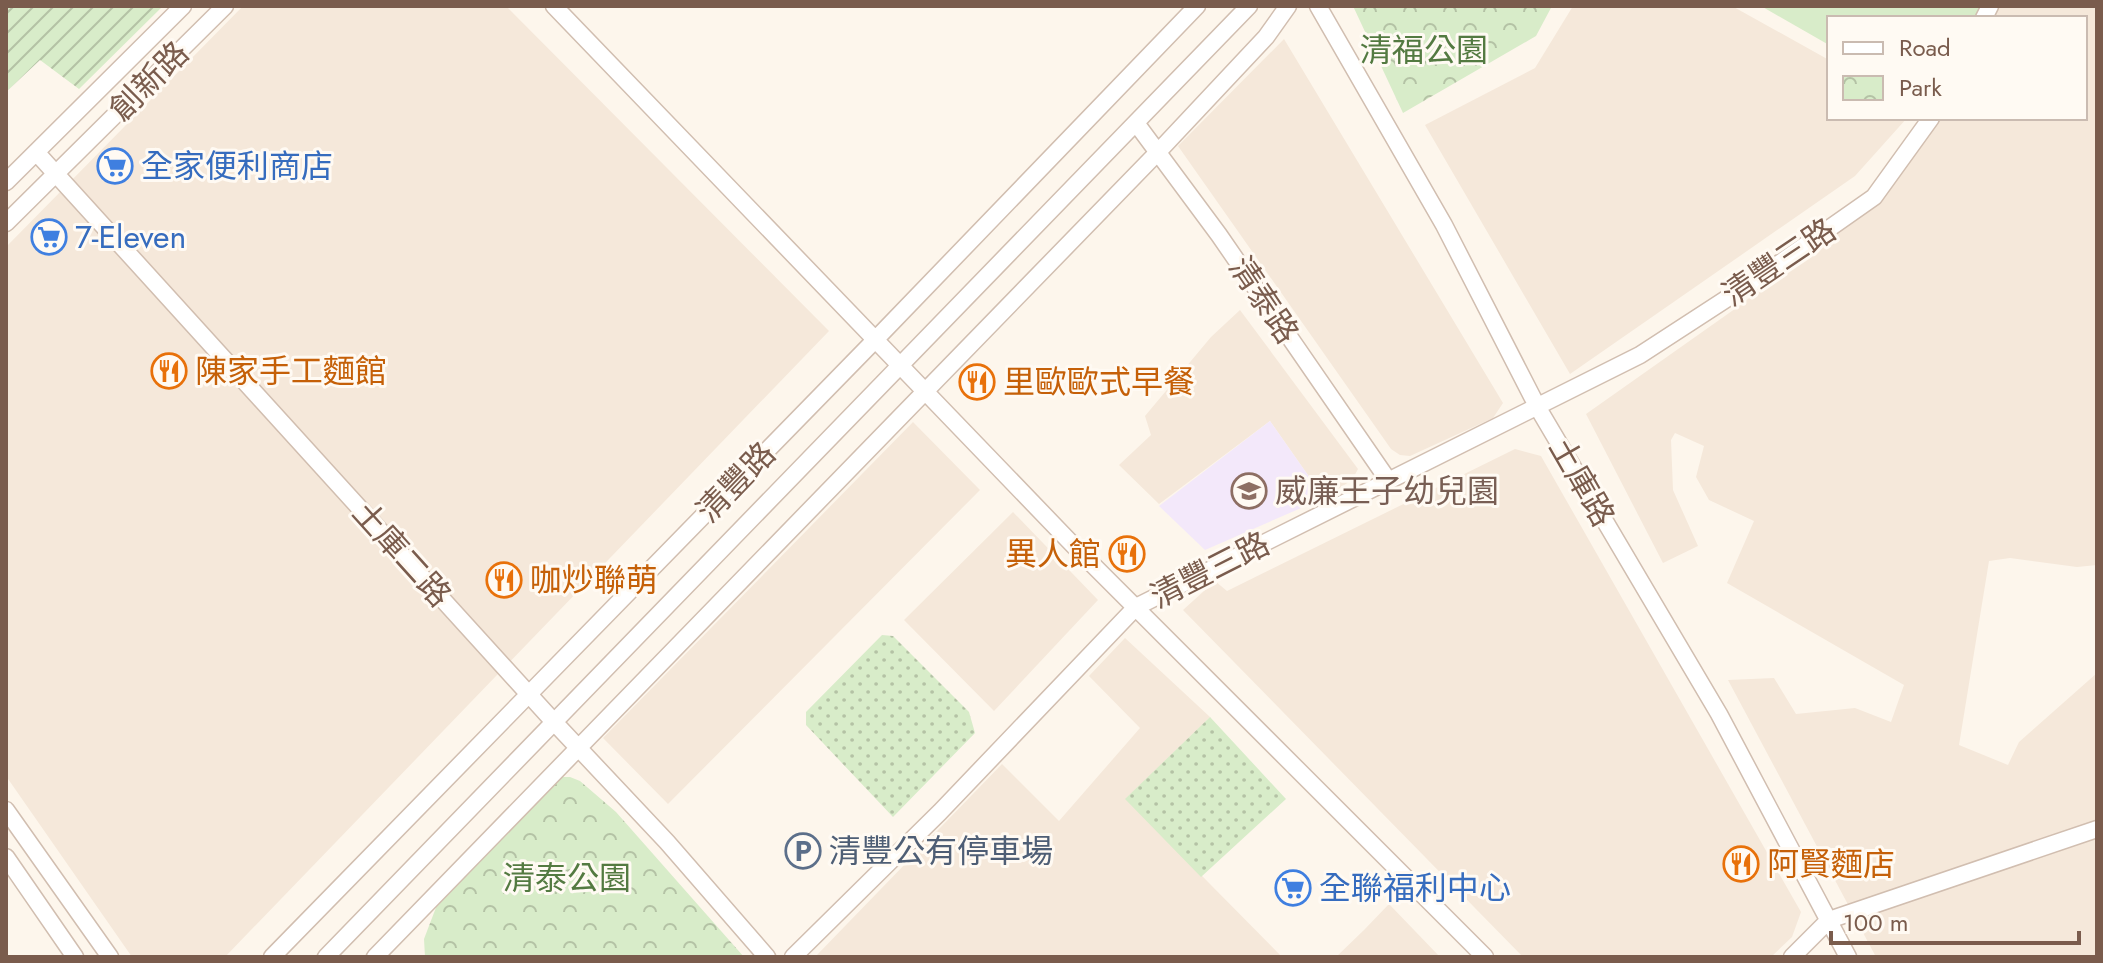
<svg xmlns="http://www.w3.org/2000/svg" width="2103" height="963" viewBox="0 0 2103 963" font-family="Jost,'Noto Sans TC',sans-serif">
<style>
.residential{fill:#f5e8da}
.education{fill:#f3e8fa}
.grass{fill:url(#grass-dots)}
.park{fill:url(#park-crowns)}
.garden{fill:url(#garden-furrows)}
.pitch{fill:#d8ecc9}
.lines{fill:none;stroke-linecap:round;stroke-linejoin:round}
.minor-casing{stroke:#d1beb0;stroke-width:19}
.minor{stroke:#fff;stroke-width:16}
.labels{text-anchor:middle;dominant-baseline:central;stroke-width:6;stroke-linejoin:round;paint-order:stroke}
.park-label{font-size:32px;fill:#537a41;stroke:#fffaf3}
.street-label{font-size:32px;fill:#7a5c4d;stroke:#fffaf3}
.shop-label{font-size:32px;fill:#366cbe;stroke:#fffaf3;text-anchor:start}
.food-label{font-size:32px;fill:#c56008;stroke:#fffaf3;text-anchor:start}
.education-label{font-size:32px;fill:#785e54;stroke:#fffaf3;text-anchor:start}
.service-label{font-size:32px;fill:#4e5e75;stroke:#fffaf3;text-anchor:start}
</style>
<defs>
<pattern id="grass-dots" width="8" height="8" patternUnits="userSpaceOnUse" patternTransform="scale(2)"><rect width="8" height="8" fill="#d8ecc9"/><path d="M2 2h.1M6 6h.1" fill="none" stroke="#b4c2a5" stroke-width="1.8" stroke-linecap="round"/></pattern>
<pattern id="park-crowns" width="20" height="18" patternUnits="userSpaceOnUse" patternTransform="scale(2)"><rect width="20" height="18" fill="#d8ecc9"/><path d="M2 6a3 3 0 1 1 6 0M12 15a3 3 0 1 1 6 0" fill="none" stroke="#b4c2a5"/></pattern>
<pattern id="garden-furrows" width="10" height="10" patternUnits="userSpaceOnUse" patternTransform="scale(2)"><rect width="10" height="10" fill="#d8ecc9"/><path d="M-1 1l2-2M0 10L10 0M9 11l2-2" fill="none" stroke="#b4c2a5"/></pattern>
</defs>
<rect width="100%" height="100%" fill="#fdf6ec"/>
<path class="residential" d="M243 6H506L829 331 225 957H132L6 776V247Z
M1573 6H1732L1829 60V118H1907L1855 176 1570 374 1425 125 1535 68Z
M1997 6H2097V565L2077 567 2010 558 1989 561 1959 745 2008 765 2019 742 2097 673V957H1876L1728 680 1774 678 1796 714 1855 708 1891 722 1904 685 1727 583 1754 521 1709 500 1696 477 1704 446 1675 433 1671 440 1673 490 1698 546 1663 563 1586 414 1739 306 1885 192 1930 118H2085V18H1990Z
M1284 39 1503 403 1493 418 1410 456 1400 455 1391 449 1178 146Z
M1240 310 1358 469 1352 480 1324 498 1270 421 1159 504 1119 465 1151 435 1145 416 1211 337Z
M913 422 980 490 668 804 603 738Z
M1515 449 1541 456 1801 912 1792 937 1771 957H1523L1183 610 1215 581 1227 591Z
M1013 512 1098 600 994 711 904 620Z
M1125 638 1210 717 1126 799 1282 957H815L1002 764 1059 821 1140 728 1089 676Z
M1389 904 1440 957H1336L1364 930Z"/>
<path class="education" d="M1270 421 1324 498 1205 550 1159 506Z"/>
<path class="grass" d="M882 635 893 636 969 712 975 733 893 817 806 725V712Z
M1210 717 1286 799 1201 877 1125 799Z"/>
<path class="park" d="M1353 6H1552L1536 36 1403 113Z
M558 777H570L580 781 616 812 744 957H425L424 939 440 897Z"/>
<path class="garden" d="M6 6H163L79 89 40 60 6 92Z"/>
<path class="pitch" d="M1761 6H1988L1982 18H1829V45Z"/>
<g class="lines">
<defs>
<path id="minor" d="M554 6 1073 545 1485 957
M1318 6 1444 225 1538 408 1719 714 1848 957
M1984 18 1990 6
M1136 123 1219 235 1388 480
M36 152 554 722 667 842 767 957
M6 182 183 6
M6 223 225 6
M6 810 110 957
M6 857 75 957
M272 957 875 340 1197 6
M326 957 1249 6
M375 957 1158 152 1266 37 1288 6
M793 957 940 812 1136 607 1640 355 1760 277 1874 197 1931 118
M1792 957 1829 920 2097 829"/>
</defs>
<use href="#minor" class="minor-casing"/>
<use href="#minor" class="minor"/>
</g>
<defs>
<symbol id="supermarket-ring" viewBox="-11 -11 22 22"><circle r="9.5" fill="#fffaf3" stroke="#3f7fe0" stroke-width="1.5"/><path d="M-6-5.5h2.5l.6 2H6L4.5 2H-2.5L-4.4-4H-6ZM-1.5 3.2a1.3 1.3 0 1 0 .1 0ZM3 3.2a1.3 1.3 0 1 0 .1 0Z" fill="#3f7fe0"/></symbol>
<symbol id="restaurant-ring" viewBox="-11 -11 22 22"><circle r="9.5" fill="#fffaf3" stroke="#e8710a" stroke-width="1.5"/><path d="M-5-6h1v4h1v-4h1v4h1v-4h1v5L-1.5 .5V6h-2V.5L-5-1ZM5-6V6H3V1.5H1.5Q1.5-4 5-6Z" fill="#e8710a"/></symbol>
<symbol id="school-ring" viewBox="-11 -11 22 22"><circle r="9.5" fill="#fffaf3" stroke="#8d6e63" stroke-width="1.5"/><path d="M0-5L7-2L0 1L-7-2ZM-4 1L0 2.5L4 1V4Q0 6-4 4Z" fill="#8d6e63"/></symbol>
<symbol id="parking-ring" viewBox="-11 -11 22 22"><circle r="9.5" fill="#fffaf3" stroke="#5c6f8a" stroke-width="1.5"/><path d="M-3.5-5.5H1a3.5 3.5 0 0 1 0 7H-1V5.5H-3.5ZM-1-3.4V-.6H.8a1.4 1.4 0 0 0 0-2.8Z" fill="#5c6f8a"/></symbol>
</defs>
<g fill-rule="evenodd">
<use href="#supermarket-ring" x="95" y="146" width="40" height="40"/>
<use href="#supermarket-ring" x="29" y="217" width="40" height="40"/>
<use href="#restaurant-ring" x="149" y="351" width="40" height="40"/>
<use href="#restaurant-ring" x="957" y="362" width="40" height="40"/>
<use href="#school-ring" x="1229" y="471" width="40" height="40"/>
<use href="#restaurant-ring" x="1107" y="534" width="40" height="40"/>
<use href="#restaurant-ring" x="484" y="560" width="40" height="40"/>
<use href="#parking-ring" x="783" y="831" width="40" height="40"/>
<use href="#restaurant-ring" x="1721" y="844" width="40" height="40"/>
<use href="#supermarket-ring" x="1273" y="868" width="40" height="40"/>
</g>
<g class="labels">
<g class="park-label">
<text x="1424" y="50">清福公園</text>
<text x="567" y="878">清泰公園</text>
</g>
<g class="street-label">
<text transform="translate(149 81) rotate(-45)">創新路</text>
<text transform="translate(1779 262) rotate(-34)">清豐三路</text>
<text transform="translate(1264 300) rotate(56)">清泰路</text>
<text transform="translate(736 482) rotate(-46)">清豐路</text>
<text transform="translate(1582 482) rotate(60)">土庫路</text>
<text transform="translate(402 554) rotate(48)">土庫二路</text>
<text transform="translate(1210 570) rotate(-27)">清豐三路</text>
</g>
<g class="shop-label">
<text x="141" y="166">全家便利商店</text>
<text x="75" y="237">7-Eleven</text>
<text x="1319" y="888">全聯福利中心</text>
</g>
<g class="food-label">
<text x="195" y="371">陳家手工麵館</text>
<text x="1003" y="382">里歐歐式早餐</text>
<text x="1101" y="554" text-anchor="end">異人館</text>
<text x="530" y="580">咖炒聯萌</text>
<text x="1767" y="864">阿賢麵店</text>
</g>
<g class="education-label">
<text x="1275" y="491">威廉王子幼兒園</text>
</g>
<g class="service-label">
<text x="829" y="851">清豐公有停車場</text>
</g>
</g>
<rect width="2103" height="963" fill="none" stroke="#7a5c4d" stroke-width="16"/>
<rect x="1827" y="16" width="260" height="104" fill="#fffaf3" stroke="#cabbb1" stroke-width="2"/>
<rect x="1843" y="42" width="40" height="12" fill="#ffffff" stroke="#cabbb1" stroke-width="2"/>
<text x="1899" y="56" font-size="24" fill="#7a5c4d">Road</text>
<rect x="1843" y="76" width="40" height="24" fill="url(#park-crowns)" stroke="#cabbb1" stroke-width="2"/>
<text x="1899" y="96" font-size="24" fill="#7a5c4d">Park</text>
<path d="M1831 931v12h248v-12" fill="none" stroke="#7a5c4d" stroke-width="4"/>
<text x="1843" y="931" font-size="24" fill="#7a5c4d" stroke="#fffaf3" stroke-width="6" paint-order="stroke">100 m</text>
</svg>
